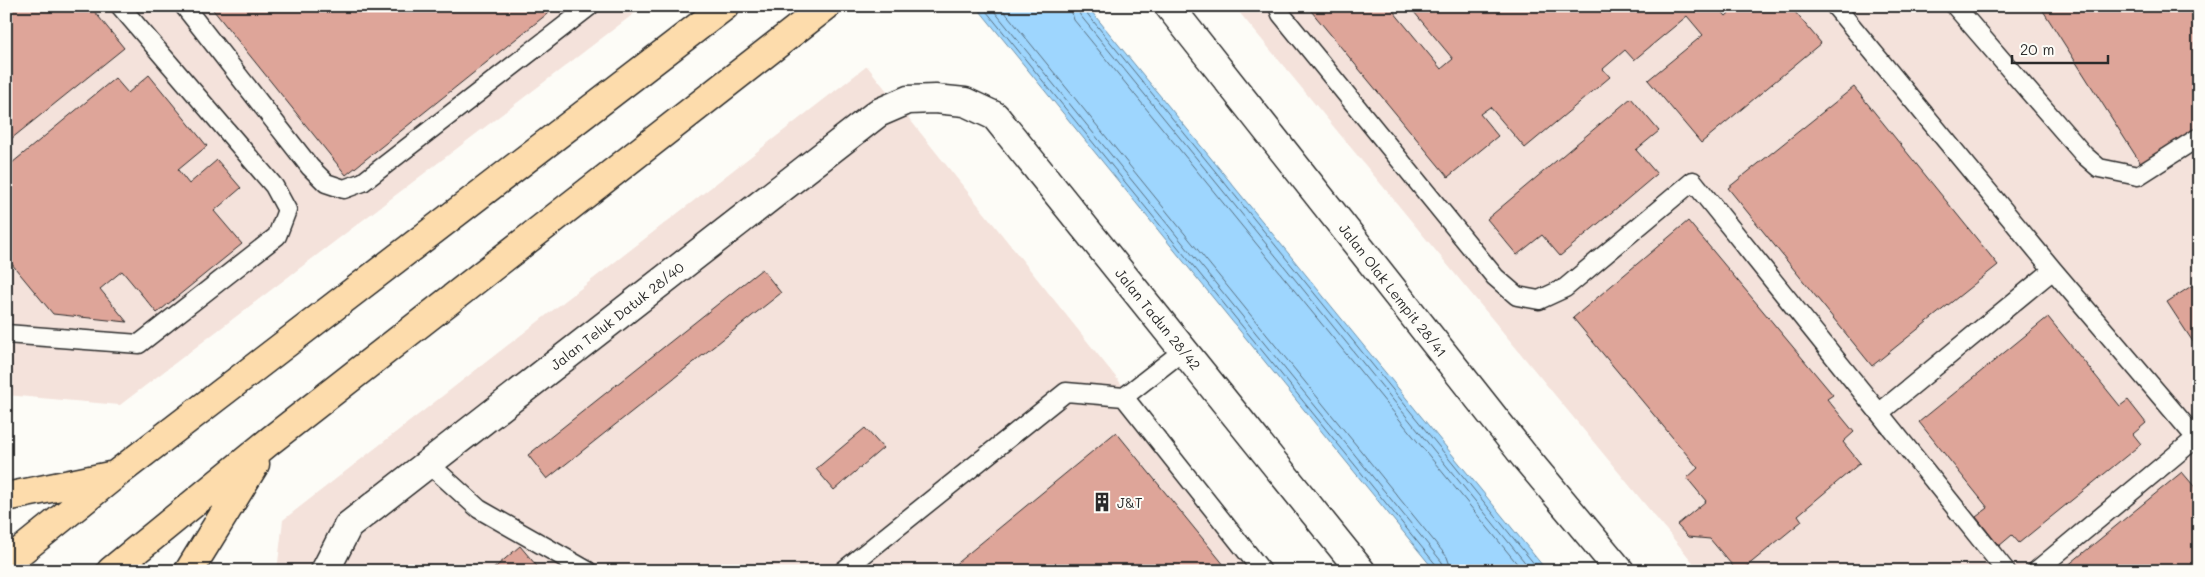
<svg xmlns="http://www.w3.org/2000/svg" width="2205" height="577" viewBox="0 0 2205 577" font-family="Mali,sans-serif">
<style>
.built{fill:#f4e2db}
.water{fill:#9ed6fe;stroke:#7092aa}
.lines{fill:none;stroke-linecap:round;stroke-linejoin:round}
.shore{stroke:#596f7f;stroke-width:1}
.building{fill:#dea599;stroke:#2b2b2b}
.lane-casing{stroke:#2b2b2b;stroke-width:21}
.street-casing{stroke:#2b2b2b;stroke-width:31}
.primary-casing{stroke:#2b2b2b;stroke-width:31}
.lane{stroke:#fdfcf7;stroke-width:18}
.street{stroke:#fdfcf7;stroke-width:28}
.primary{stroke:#fddcac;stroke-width:28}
.labels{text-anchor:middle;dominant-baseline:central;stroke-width:4;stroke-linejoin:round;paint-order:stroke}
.street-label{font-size:14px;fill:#2b2b2b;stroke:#fdfcf7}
.poi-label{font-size:14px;fill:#2b2b2b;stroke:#fdfcf7;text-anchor:start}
</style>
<rect width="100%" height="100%" fill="#fdfcf7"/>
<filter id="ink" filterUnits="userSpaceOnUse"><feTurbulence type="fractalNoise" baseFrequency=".02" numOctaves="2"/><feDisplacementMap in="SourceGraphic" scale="10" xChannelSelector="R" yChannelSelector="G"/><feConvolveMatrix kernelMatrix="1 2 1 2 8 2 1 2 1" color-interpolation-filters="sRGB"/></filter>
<g filter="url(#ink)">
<path class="built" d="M6 6H644L120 405 6 395Z
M1234 6H2199V571H1700Z
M867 66 1271 571H277L283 520Z"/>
<path class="water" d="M976 6H1087L1547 571H1435Z"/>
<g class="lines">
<path class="shore" d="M982 6 1437 566 1438 571
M990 6 1442 562 1444 571
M1000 6 1447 557 1452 571
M1070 6 1074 20 1523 571
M1077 6 1080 15 1532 571
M1083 6 1085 11 1540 571"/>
</g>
<path class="building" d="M6 6H90L124 48 6 143Z
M210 6H557L346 175Z
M1307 6H1389L1441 69 1453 59 1409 6H1717L1726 16 1737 6H1790L1821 43 1701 143 1648 80 1703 35 1687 16 1634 60 1625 50 1603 69 1610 77 1525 148 1490 107 1480 114 1498 136 1448 177Z
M2040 6H2199V128L2141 164Z
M149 75 207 146 178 170 189 184 217 160 241 188 214 211 242 244 157 313 122 271 100 289 127 322 53 314 6 257V168L115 78 128 93Z
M1854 87 1998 265 1872 366 1728 188Z
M1631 98 1659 131 1636 150 1657 174 1560 256 1542 235 1517 255 1487 219Z
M1688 221 1833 395 1827 399 1854 432 1843 442 1860 463 1798 515 1802 521 1741 571H1737L1710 539 1688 537 1677 525 1706 501 1687 478 1698 468 1573 318Z
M762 269 781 293 547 479 528 455Z
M2199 281V351L2167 302Z
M2048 317 2120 406 2128 400 2146 423 2133 434 2141 444 2019 543 2012 535 1999 546 1976 517 1988 508 1919 422Z
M865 428 883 448 834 490 816 469Z
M1116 432 1229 571H947Z
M2182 472 2199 492V571H2061Z
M520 546 541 571H491Z"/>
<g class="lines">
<defs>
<path id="lane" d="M184 6 310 167 326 183 344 189 363 182 590 6
M1278 6 1281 14 1495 277 1517 296 1539 300 1565 288 1693 181 2006 571
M1835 6 2053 270 2196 438 2036 571
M1955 6 2084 155 2099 168 2138 176 2199 137
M6 334 139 344 277 236 287 210 274 186 120 6
M1124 397 1262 571
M1879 413 2053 270
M428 463 479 509 588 571
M843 571 1066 392 1124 397 1184 350"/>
<path id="street" d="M1169 6 1525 457 1620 571
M325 571 348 526 878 113 908 100 935 99 965 102 995 116 1361 571"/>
<path id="primary" d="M6 497 110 476
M6 563 115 475 725 6
M111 571 271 440 826 6
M189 571 255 464"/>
</defs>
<use href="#lane" class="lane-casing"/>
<use href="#street" class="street-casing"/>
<use href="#primary" class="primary-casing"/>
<use href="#lane" class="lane"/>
<use href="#street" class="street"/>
<use href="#primary" class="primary"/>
</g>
</g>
<defs>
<symbol id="building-bare" viewBox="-9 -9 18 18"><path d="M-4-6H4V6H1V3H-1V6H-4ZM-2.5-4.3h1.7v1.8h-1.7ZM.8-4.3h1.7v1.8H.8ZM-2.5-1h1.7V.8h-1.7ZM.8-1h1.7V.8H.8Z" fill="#2b2b2b" stroke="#fdfcf7" stroke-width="2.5" paint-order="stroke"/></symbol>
</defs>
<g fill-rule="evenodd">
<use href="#building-bare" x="1088" y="488" width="28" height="28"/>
</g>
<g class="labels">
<g class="street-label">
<text transform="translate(1393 290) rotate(52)">Jalan Olak Lempit 28/41</text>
<text transform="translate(617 316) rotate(-38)">Jalan Teluk Datuk 28/40</text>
<text transform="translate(1158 319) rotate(51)">Jalan Tadun 28/42</text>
</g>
<g class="poi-label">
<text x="1117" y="502">J&amp;T</text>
</g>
</g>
<rect width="2205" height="577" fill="none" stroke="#fdfcf7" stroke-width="25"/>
<rect x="12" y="12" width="2180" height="552" fill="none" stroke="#2b2b2b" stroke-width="2" filter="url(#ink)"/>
<path d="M2012 55v8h96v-8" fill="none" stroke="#2b2b2b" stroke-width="2.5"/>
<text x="2020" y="55" font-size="15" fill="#2b2b2b" stroke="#fdfcf7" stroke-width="4" paint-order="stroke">20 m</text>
</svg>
